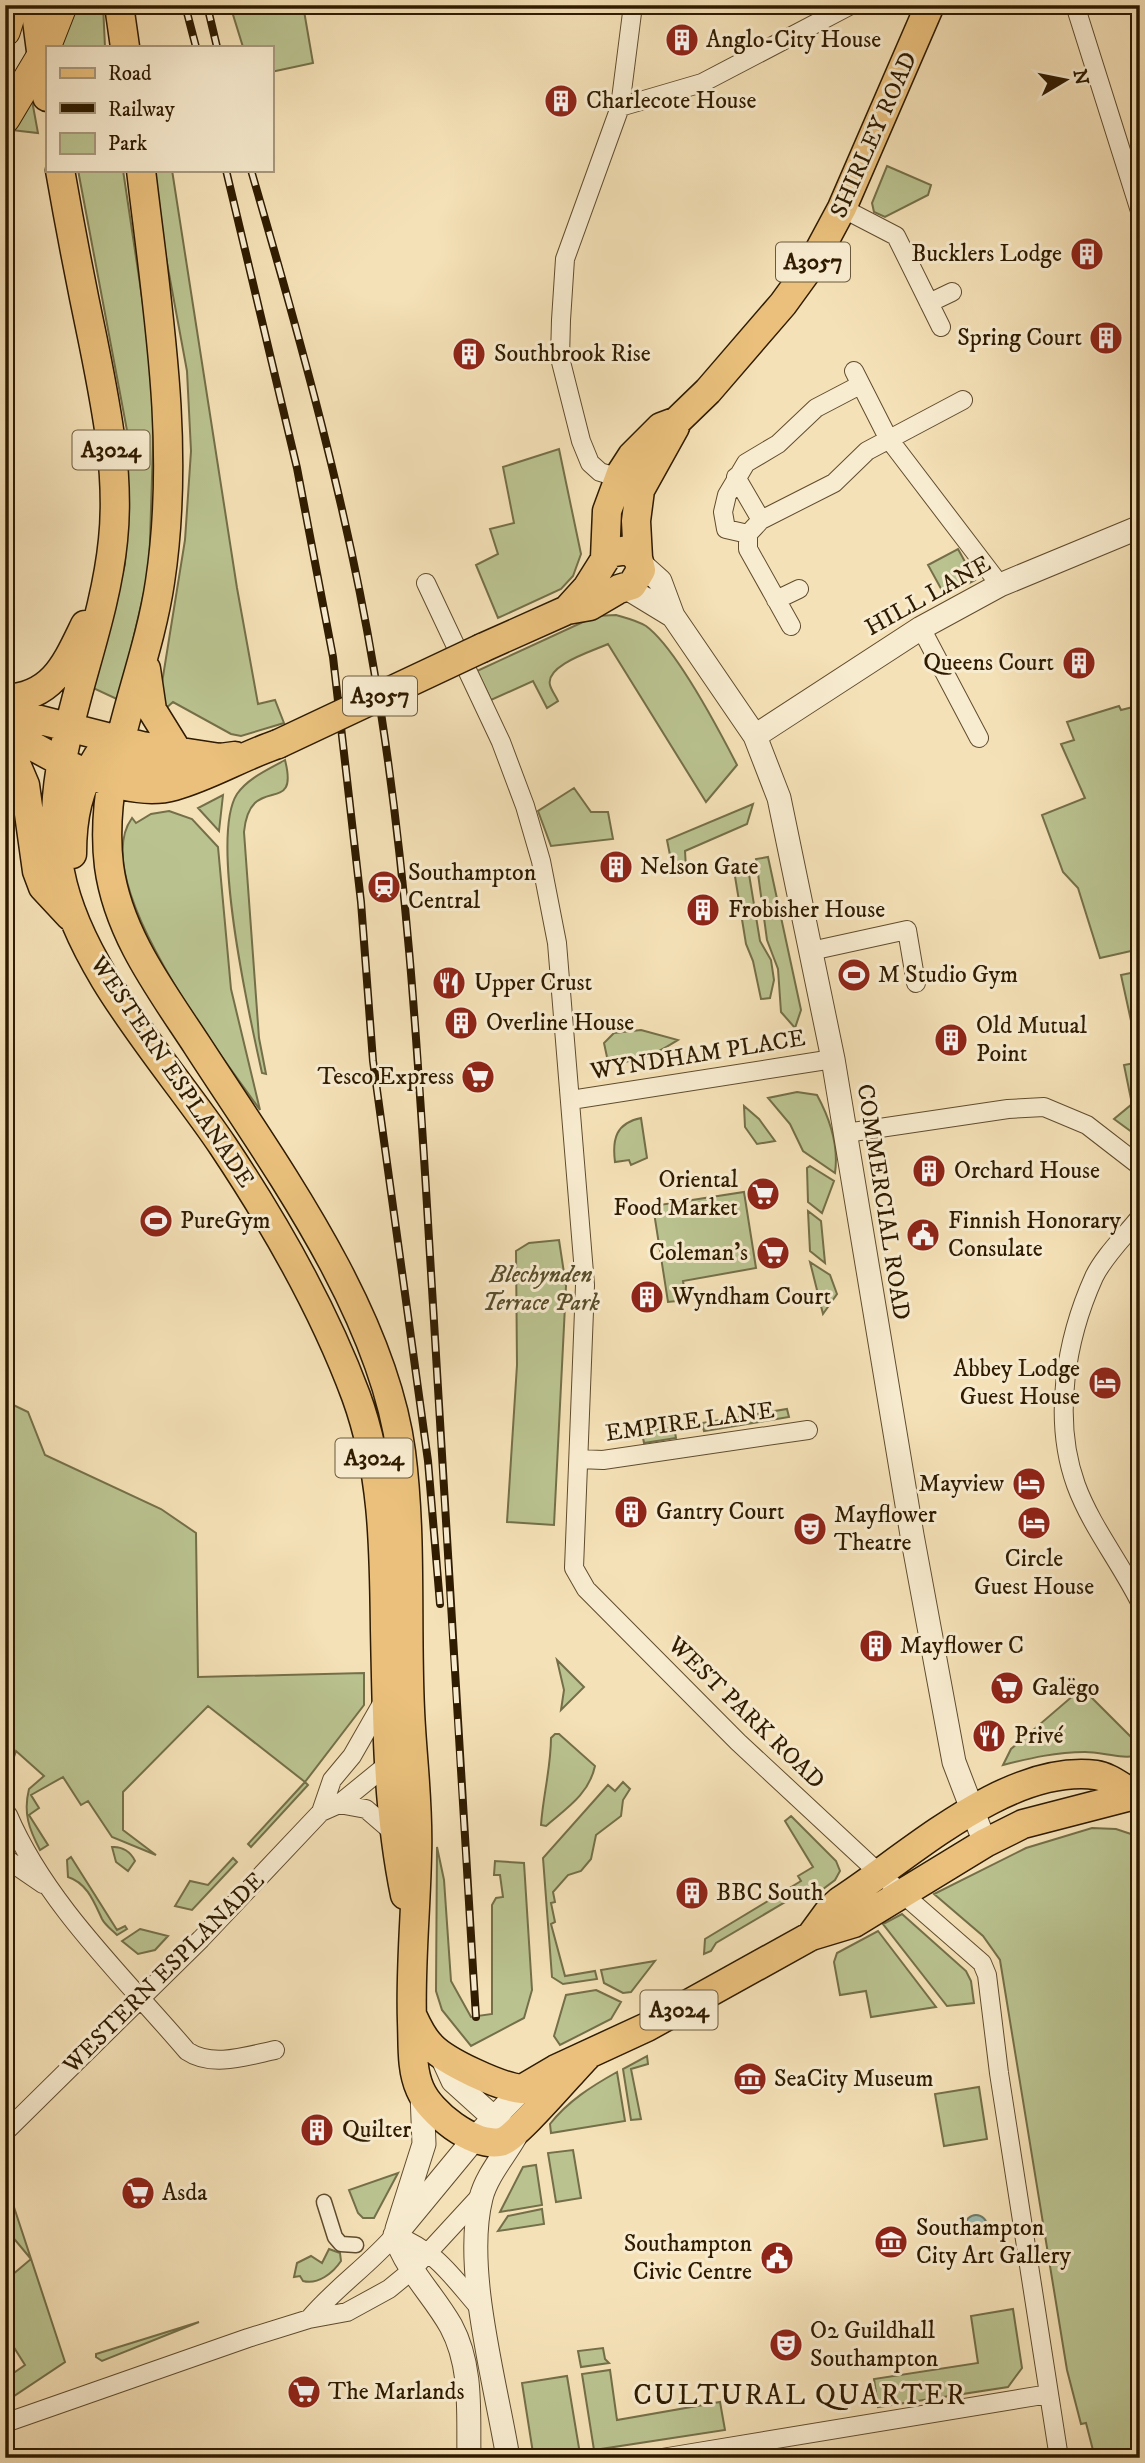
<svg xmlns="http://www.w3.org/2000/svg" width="1145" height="2463" viewBox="0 0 1145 2463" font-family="'IM FELL DW Pica',serif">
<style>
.green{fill:#bac390;stroke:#746f48;stroke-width:2}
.water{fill:#9cbdb2;stroke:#707c6b;stroke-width:2}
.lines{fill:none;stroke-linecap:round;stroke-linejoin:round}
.pedestrian-casing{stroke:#604c2e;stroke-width:17}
.minor-casing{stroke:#604c2e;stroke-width:20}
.tertiary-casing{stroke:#604c2e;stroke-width:25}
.primary-casing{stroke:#2f1b00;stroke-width:31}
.trunk-casing{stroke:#2f1b00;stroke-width:32}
.pedestrian{stroke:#f8ecd0;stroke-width:14}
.minor{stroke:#f8ecd0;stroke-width:18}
.tertiary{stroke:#f8ecd0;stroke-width:23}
.primary{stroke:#eac07c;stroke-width:28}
.trunk{stroke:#eac07c;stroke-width:30}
.rail-casing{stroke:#2f1b00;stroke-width:8}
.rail{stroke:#f8ecd0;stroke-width:5;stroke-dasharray:16;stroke-linecap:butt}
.primary-bridge-casing{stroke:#2f1b00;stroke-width:31;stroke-linecap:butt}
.primary-bridge{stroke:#eac07c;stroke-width:28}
.labels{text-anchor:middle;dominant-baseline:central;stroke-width:6;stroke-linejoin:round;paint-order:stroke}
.shield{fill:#f8ecd0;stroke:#6b5a3e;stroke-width:2}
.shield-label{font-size:23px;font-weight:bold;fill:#2f1b00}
.poi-label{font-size:24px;fill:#2f1b00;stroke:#f8ecd0;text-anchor:start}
.street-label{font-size:24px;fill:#2f1b00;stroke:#f8ecd0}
.park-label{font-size:24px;font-style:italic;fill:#594d2b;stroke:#f8ecd0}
.quarter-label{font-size:28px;letter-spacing:2px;fill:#2f1b00;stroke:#f8ecd0}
</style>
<rect width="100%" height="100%" fill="#f5e1b7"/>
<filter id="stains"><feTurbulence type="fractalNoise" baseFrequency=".00286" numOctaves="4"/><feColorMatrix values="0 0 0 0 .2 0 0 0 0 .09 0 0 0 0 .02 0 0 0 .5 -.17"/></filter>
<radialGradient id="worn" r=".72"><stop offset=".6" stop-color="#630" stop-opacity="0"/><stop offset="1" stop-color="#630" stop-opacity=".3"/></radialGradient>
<path class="green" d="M75 5H103L105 47H60Z
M230 5H303L313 63 271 72V47H243Z
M31 95 38 133 11 130Z
M887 166 931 185 928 195 885 217 874 212 872 203Z
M78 170H123L155 385 149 571 119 700 93 688 125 564 129 441Z
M155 170H172L237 588 258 704 275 700 284 723 241 736 231 734 173 702 165 709 161 689 185 540 191 451 187 371 165 252Z
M559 449 581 554 573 576 561 589 498 618 476 565 498 554 490 529 514 523 503 467Z
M958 549 975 580 945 596 928 565Z
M616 615C626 618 636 620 646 626 676 648 719 730 737 765L706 802 608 644C593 651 545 665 550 685 551 690 556 696 558 701L547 708 533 681 491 700 477 671 596 616Z
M1119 706 1121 710 1133 707 1140 728V949L1100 958 1078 888 1063 872 1042 815 1085 798 1061 744 1074 740 1067 722Z
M285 760C300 819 250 770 244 832L259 1038 266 1074 262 1073C250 1019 209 838 237 794 248 778 269 769 285 760Z
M574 788 591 812H608L613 839 551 846 538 811Z
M223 795 219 831 198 808Z
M753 804 747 824 685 851 686 868 673 870 667 840Z
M169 811 192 819 218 847 231 989 260 1110C222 1056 86 881 132 818L136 823 151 814Z
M768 857 801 1010 795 1028 781 1012 778 969 767 940 756 859Z
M747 862 760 941 771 960 774 980 770 998 761 999 753 961 746 944 733 864Z
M1140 971V1062L1121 975Z
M641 1030 678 1040C657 1053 630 1070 607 1057L604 1043 614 1033Z
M1140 1062V1138L1114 1119 1132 1104 1124 1065Z
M797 1092 817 1095C830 1119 839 1145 835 1173L803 1151 790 1124 768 1098Z
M744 1106 759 1119 775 1141 757 1144 745 1127Z
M641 1118 647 1158 631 1165 629 1160 615 1162C612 1139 616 1123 641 1118Z
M810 1166 834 1181 822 1213 808 1202 807 1168Z
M744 1192 756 1268 683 1281 686 1300 668 1302 653 1206Z
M808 1211 821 1221 825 1263 810 1251Z
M559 1240 566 1286 554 1525 507 1522 517 1365 516 1251 529 1243Z
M810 1262 830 1275 837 1294 823 1314Z
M5 1401 28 1412 45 1455 161 1509 196 1533 198 1677 364 1673V1705L305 1782 308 1785 251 1847 248 1844 305 1782 208 1706 123 1792V1830L156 1855 112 1837 88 1801 81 1805 63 1777 31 1795 39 1808 29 1815 48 1845 40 1850C29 1829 23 1813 29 1789L44 1776 16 1751 13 1760 5 1766Z
M787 1409 789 1417 704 1431 702 1423Z
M674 1427 676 1438 644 1443 642 1432Z
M557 1660 584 1687 561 1710 564 1690Z
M1082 1688 1140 1746V1755C1122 1760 1103 1752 1085 1752 1056 1752 1031 1758 1003 1765L1011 1749Z
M555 1734H559L595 1766C589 1794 567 1808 546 1826L541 1825C543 1796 551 1767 551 1738Z
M623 1782 630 1789 623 1800 621 1816 596 1835 591 1859 581 1871 568 1875 553 1892 555 1902 551 1903 555 1922 551 1924 565 1976 595 1971 597 1979 563 1984 552 1977 543 1858 608 1785 615 1791Z
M791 1816 836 1861 840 1871 835 1880 819 1892 814 1885 716 1943 711 1951 704 1954 705 1939 801 1881 798 1876 813 1867 785 1821Z
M1092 1828 1116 1829 1140 1837V2458H1095L1086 2423 1081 2424 1067 2370 1000 1960 983 1936 934 1894 1026 1848Z
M112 1847C122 1846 131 1852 135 1861L128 1871 116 1862Z
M437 1847 444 1880 451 1981 471 2017 492 2014V1905L496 1898 503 1897 500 1875H494L495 1861 524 1863 532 1990 524 2018 471 2046 442 2010 436 1991Z
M71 1857 117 1930 125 1926 127 1929 117 1935C112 1930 105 1925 102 1919 94 1902 87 1883 68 1877L67 1860Z
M233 1858 237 1862 192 1910 175 1906 190 1881 208 1885Z
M902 1914 966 1971 971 1981 974 2003 947 2006 883 1924Z
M140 1929 168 1936 155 1950 138 1954 122 1941Z
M878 1931 936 2007 871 2017 866 1991 840 1995 834 1962 837 1953Z
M655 1961 631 1992 623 1993 604 1983 601 1970Z
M596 1990 621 2002 611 2019 560 2045 554 2036 566 1995Z
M647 2056 648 2064 631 2069 641 2119 631 2120 623 2069Z
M617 2072 625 2121 551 2133 550 2124C568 2101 592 2086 617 2072Z
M979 2087 987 2139 944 2146 935 2094Z
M573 2150 581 2198 556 2202 548 2153Z
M536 2165 542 2205 500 2212 523 2167Z
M398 2173 374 2218H363L358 2213 349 2190Z
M5 2194 10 2195 65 2362 11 2398 5 2395V2379L25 2365 13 2346 5 2351V2281L31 2259 5 2228Z
M542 2209 544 2224 498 2231 508 2216Z
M329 2249 340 2253 341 2261C333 2273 318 2285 303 2281L300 2276 294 2277 297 2263 311 2256 322 2263Z
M1013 2309 1022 2368 1008 2387 878 2407 874 2379 978 2363 971 2316Z
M199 2322 102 2361 96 2357V2354Z
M603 2348 605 2359 609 2363 581 2367 578 2351Z
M610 2370 617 2420 720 2402 725 2430 594 2450 582 2374Z
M567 2376 580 2454 539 2458 533 2453 522 2383Z"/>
<path class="water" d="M965 2226a11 11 0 1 1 22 0a11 11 0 1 1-22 0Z"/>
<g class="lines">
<defs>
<path id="pedestrian" d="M324 2202 335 2237 341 2244 356 2245"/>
<path id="minor" d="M1075 5 1140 211
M620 107 702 83 851 5
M842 208 896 236 941 327
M929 303 952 292
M854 371 888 438 1000 585
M621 473 610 475 600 472 590 463 581 441 560 358 561 320 565 259 620 107 633 5
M736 477 761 520
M748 534 726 529 723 512 727 495 746 463 778 444 816 408 860 385
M426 583 501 742 525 806 541 861 557 943 585 1285 574 1568 586 1589 738 1742 881 1875 982 1963 987 1975 999 2073 1059 2458
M776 600 799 589
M791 626 748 549V534L761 520 834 483 867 451 963 400
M921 628 979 738
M811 951 907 930 916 983
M571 1100 833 1059
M846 1133 1008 1109 1044 1107 1087 1125 1140 1166
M1140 1217C1125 1236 1104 1256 1094 1277 1066 1339 1052 1419 1076 1485 1091 1526 1120 1562 1140 1602
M579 1459 603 1460 808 1430
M339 1804 366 1809 395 1834
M321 1812 332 1780 352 1756 384 1700
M8 1815C46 1904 125 1978 187 2051 212 2068 247 2056 275 2050
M5 1858 43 1884
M5 2132 201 1939 321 1812 339 1804 393 1760
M309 2319C335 2288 368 2266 395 2235 438 2252 453 2278 482 2311
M5 2423 248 2338 309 2319 347 2312 389 2289 411 2271 481 2195
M662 2458 1049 2394"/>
<path id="tertiary" d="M641 564 660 581 673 616 755 736 779 798 833 1059 912 1535 954 1762 985 1843
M627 588 673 616
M755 736 921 628 1000 585 1140 527
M442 2057 453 2081 515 2137C504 2156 486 2177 481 2198 463 2269 496 2384 508 2458
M397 2229 424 2144 422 2094
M395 2235C407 2271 433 2294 451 2326 473 2367 468 2414 469 2458
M395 2235 475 2138 522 2089"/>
<path id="primary" d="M35 5 47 97
M119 5 125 47
M60 170C70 227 81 284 93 341 106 406 120 474 113 540 102 653 39 758 60 872 79 970 168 1064 223 1146 275 1224 323 1307 356 1396 384 1473 384 1550 385 1630 387 1719 387 1807 405 1895
M141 170C157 307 181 444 160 582 146 677 97 768 109 866 118 934 161 990 197 1045 274 1164 382 1310 401 1452 412 1537 406 1624 410 1710 412 1758 419 1806 417 1855 416 1911 410 1966 412 2022 413 2044 411 2069 420 2089 430 2113 472 2146 500 2142 514 2140 571 2072 586 2057
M605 558 607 511 621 473 632 456 661 427 677 421 708 391 783 304 812 264 842 208 930 5
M638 558 636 521 640 490 675 427
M482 648 567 610 590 606 619 589 632 585 641 570 638 558 628 550 609 553 587 588 567 610
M146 669 152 710 178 752
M5 699C53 697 66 664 85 625
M5 711 142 746 220 758 235 756
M5 730C49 756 122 801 174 786 210 776 242 756 278 744
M5 738 25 785 37 871 43 887 70 916
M100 753 137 766 189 774
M72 854C72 817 78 788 98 756
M811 1936 830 1910 840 1901C911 1855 1007 1764 1096 1775 1111 1777 1125 1791 1140 1796
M413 2017C418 2028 423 2038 431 2046 446 2062 500 2087 522 2089L556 2069 647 2027 811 1936 854 1923 985 1843 1023 1824 1135 1795"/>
<path id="trunk" d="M5 31 13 5
M5 118 42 56 62 5"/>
</defs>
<use href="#pedestrian" class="pedestrian-casing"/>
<use href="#minor" class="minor-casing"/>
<use href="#tertiary" class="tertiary-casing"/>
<use href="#primary" class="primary-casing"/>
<use href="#trunk" class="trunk-casing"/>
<use href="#pedestrian" class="pedestrian"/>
<use href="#minor" class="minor"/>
<use href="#tertiary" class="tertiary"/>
<use href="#primary" class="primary"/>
<use href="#trunk" class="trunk"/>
<defs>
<path id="rail" d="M185 5 196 47
M207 5 217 47
M226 170 297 468 333 657 361 902 373 1061 428 1461 440 1604
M251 170C299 335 346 501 374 670 410 880 420 1093 433 1305 447 1543 461 1780 476 2017"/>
</defs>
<use href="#rail" class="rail-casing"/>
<use href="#rail" class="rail"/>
<defs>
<path id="primary-bridge" d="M278 744 482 648"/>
</defs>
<use href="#primary-bridge" class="primary-bridge-casing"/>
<use href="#primary-bridge" class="primary-bridge"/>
</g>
<defs>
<symbol id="building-disc" viewBox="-11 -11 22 22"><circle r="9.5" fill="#8f2418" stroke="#f8ecd0"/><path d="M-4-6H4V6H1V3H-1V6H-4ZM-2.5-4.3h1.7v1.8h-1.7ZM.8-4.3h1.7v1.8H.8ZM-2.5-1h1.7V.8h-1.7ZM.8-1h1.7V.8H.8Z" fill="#fff"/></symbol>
<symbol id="station-disc" viewBox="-11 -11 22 22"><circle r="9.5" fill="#8f2418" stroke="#f8ecd0"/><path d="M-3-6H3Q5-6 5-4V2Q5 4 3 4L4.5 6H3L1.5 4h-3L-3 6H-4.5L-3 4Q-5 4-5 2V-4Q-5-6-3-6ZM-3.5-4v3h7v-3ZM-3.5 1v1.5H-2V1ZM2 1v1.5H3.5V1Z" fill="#fff"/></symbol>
<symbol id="stadium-disc" viewBox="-11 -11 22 22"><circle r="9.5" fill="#8f2418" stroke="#f8ecd0"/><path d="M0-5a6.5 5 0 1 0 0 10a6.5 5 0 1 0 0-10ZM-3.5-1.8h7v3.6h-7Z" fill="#fff"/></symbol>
<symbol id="restaurant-disc" viewBox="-11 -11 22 22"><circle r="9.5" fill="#8f2418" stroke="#f8ecd0"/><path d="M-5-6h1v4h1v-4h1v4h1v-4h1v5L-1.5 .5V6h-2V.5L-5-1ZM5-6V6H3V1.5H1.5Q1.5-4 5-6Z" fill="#fff"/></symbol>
<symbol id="supermarket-disc" viewBox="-11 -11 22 22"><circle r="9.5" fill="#8f2418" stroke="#f8ecd0"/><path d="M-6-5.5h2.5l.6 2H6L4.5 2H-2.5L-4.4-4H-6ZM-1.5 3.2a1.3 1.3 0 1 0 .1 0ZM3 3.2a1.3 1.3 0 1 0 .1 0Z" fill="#fff"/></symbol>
<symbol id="civic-disc" viewBox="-11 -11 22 22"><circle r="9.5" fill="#8f2418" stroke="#f8ecd0"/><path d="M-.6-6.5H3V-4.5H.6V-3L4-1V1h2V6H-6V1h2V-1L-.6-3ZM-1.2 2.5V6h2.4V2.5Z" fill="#fff"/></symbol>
<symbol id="hotel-disc" viewBox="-11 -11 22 22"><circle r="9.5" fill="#8f2418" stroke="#f8ecd0"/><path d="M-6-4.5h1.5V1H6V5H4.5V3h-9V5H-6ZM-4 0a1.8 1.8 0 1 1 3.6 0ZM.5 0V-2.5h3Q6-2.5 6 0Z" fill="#fff"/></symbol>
<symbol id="theatre-disc" viewBox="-11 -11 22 22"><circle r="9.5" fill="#8f2418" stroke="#f8ecd0"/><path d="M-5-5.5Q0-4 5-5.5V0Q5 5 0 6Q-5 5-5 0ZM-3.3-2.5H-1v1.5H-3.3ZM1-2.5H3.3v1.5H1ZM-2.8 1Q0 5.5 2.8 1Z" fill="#fff"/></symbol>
<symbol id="museum-disc" viewBox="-11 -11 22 22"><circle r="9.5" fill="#8f2418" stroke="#f8ecd0"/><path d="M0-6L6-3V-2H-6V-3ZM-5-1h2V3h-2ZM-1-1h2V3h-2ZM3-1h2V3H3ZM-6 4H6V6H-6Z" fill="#fff"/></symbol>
</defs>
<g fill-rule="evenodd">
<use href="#building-disc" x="663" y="21" width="38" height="38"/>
<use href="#building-disc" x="542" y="82" width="38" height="38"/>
<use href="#building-disc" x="1068" y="235" width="38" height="38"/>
<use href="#building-disc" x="1087" y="319" width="38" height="38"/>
<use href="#building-disc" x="450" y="335" width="38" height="38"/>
<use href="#building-disc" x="1060" y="644" width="38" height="38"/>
<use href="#building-disc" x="597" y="848" width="38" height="38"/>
<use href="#station-disc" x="365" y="868" width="38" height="38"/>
<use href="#building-disc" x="684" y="891" width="38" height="38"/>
<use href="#stadium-disc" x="835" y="956" width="38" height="38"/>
<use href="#restaurant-disc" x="430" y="964" width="38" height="38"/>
<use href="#building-disc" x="442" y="1004" width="38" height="38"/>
<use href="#building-disc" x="932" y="1021" width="38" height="38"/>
<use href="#supermarket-disc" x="459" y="1058" width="38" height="38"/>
<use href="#building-disc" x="910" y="1152" width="38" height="38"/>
<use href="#supermarket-disc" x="744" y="1175" width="38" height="38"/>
<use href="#stadium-disc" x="137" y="1202" width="38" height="38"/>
<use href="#civic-disc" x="904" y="1216" width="38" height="38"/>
<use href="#supermarket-disc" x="754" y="1234" width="38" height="38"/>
<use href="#building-disc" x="628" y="1278" width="38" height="38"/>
<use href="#hotel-disc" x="1086" y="1364" width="38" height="38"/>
<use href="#hotel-disc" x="1010" y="1465" width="38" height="38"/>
<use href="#building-disc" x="612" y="1493" width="38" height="38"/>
<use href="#hotel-disc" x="1015" y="1504" width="38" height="38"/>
<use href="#theatre-disc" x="791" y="1510" width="38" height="38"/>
<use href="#building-disc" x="857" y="1627" width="38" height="38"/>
<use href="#supermarket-disc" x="988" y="1669" width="38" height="38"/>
<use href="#restaurant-disc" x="970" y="1717" width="38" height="38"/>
<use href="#building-disc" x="673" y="1874" width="38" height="38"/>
<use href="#museum-disc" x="731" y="2060" width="38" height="38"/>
<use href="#building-disc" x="298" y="2111" width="38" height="38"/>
<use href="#supermarket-disc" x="119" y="2174" width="38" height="38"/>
<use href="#museum-disc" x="872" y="2223" width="38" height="38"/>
<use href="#civic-disc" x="758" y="2239" width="38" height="38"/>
<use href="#theatre-disc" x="767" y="2326" width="38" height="38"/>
<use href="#supermarket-disc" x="285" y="2373" width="38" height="38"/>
</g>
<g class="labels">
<g class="shield">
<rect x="776" y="242.5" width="74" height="39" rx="5"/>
<rect x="72.5" y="430.5" width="77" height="39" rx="5"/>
<rect x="343" y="676.5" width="74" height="39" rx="5"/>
<rect x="335.5" y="1438.5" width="77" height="39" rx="5"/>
<rect x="640.5" y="1990.5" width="77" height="39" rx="5"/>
</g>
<g class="shield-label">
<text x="813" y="262">A3057</text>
<text x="111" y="450">A3024</text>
<text x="380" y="696">A3057</text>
<text x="374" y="1458">A3024</text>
<text x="679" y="2010">A3024</text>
</g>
<g class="poi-label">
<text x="706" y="40">Anglo-City House</text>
<text x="586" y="101">Charlecote House</text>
<text x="1062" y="254" text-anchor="end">Bucklers Lodge</text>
<text x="1082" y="338" text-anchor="end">Spring Court</text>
<text x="494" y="354">Southbrook Rise</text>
<text x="1054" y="663" text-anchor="end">Queens Court</text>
<text x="640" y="867">Nelson Gate</text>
<text x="408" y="873">Southampton<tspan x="408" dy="28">Central</tspan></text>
<text x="728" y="910">Frobisher House</text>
<text x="878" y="975">M Studio Gym</text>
<text x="474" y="983">Upper Crust</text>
<text x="486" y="1023">Overline House</text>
<text x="976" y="1026">Old Mutual<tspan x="976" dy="28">Point</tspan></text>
<text x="454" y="1077" text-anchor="end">Tesco Express</text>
<text x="954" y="1171">Orchard House</text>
<text x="738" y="1180" text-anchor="end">Oriental<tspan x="738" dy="28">Food Market</tspan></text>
<text x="180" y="1221">PureGym</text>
<text x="948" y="1221">Finnish Honorary<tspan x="948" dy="28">Consulate</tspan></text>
<text x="748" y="1253" text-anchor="end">Coleman's</text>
<text x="672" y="1297">Wyndham Court</text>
<text x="1080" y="1369" text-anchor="end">Abbey Lodge<tspan x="1080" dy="28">Guest House</tspan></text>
<text x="1004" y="1484" text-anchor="end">Mayview</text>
<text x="656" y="1512">Gantry Court</text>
<text x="834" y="1515">Mayflower<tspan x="834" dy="28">Theatre</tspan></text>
<text x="1034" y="1559" text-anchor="middle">Circle<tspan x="1034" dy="28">Guest House</tspan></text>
<text x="900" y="1646">Mayflower C</text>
<text x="1032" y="1688">Galëgo</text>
<text x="1014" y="1736">Privé</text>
<text x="716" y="1893">BBC South</text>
<text x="774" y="2079">SeaCity Museum</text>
<text x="342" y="2130">Quilter</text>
<text x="162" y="2193">Asda</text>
<text x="916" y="2228">Southampton<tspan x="916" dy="28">City Art Gallery</tspan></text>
<text x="752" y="2244" text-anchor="end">Southampton<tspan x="752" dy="28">Civic Centre</tspan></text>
<text x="810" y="2331">O2 Guildhall<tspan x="810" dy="28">Southampton</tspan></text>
<text x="328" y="2392">The Marlands</text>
</g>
<g class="street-label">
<text transform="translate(874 135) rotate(-66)">SHIRLEY ROAD</text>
<text transform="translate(928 596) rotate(-29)">HILL LANE</text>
<text transform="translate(698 1055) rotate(-9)">WYNDHAM PLACE</text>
<text transform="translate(172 1072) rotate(56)">WESTERN ESPLANADE</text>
<text transform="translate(883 1202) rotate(81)">COMMERCIAL ROAD</text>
<text transform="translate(690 1422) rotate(-8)">EMPIRE LANE</text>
<text transform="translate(746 1713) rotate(44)">WEST PARK ROAD</text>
<text transform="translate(164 1973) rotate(-45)">WESTERN ESPLANADE</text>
</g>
<g class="park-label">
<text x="541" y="1275">Blechynden<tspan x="541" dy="28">Terrace Park</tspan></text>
</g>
<g class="quarter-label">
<text x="800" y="2395">CULTURAL QUARTER</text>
</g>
</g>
<rect width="1145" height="2463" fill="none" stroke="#f5e1b7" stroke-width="28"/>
<rect x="7" y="7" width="1131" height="2449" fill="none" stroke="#2f1b00" stroke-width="3.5"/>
<rect x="14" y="14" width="1117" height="2435" fill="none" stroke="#2f1b00" stroke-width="2"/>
<rect x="46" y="46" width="228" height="126" fill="#f8ecd0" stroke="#a8987d" stroke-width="2"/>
<rect x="60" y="68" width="35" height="10" fill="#eac07c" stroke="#a8987d" stroke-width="2"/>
<text x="108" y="80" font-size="21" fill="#2f1b00">Road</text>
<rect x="60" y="103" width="35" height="10" fill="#2f1b00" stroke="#a8987d" stroke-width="2"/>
<text x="108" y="116" font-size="21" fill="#2f1b00">Railway</text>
<rect x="60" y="133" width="35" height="21" fill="#bac390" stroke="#a8987d" stroke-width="2"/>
<text x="108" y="150" font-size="21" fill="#2f1b00">Park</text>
<g transform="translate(1065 80) rotate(80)" stroke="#f8ecd0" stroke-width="5" paint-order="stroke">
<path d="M0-5L12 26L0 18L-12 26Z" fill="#2f1b00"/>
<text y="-10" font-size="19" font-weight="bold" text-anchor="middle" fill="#2f1b00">N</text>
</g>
<rect width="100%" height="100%" filter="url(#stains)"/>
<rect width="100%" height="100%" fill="url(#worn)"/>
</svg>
